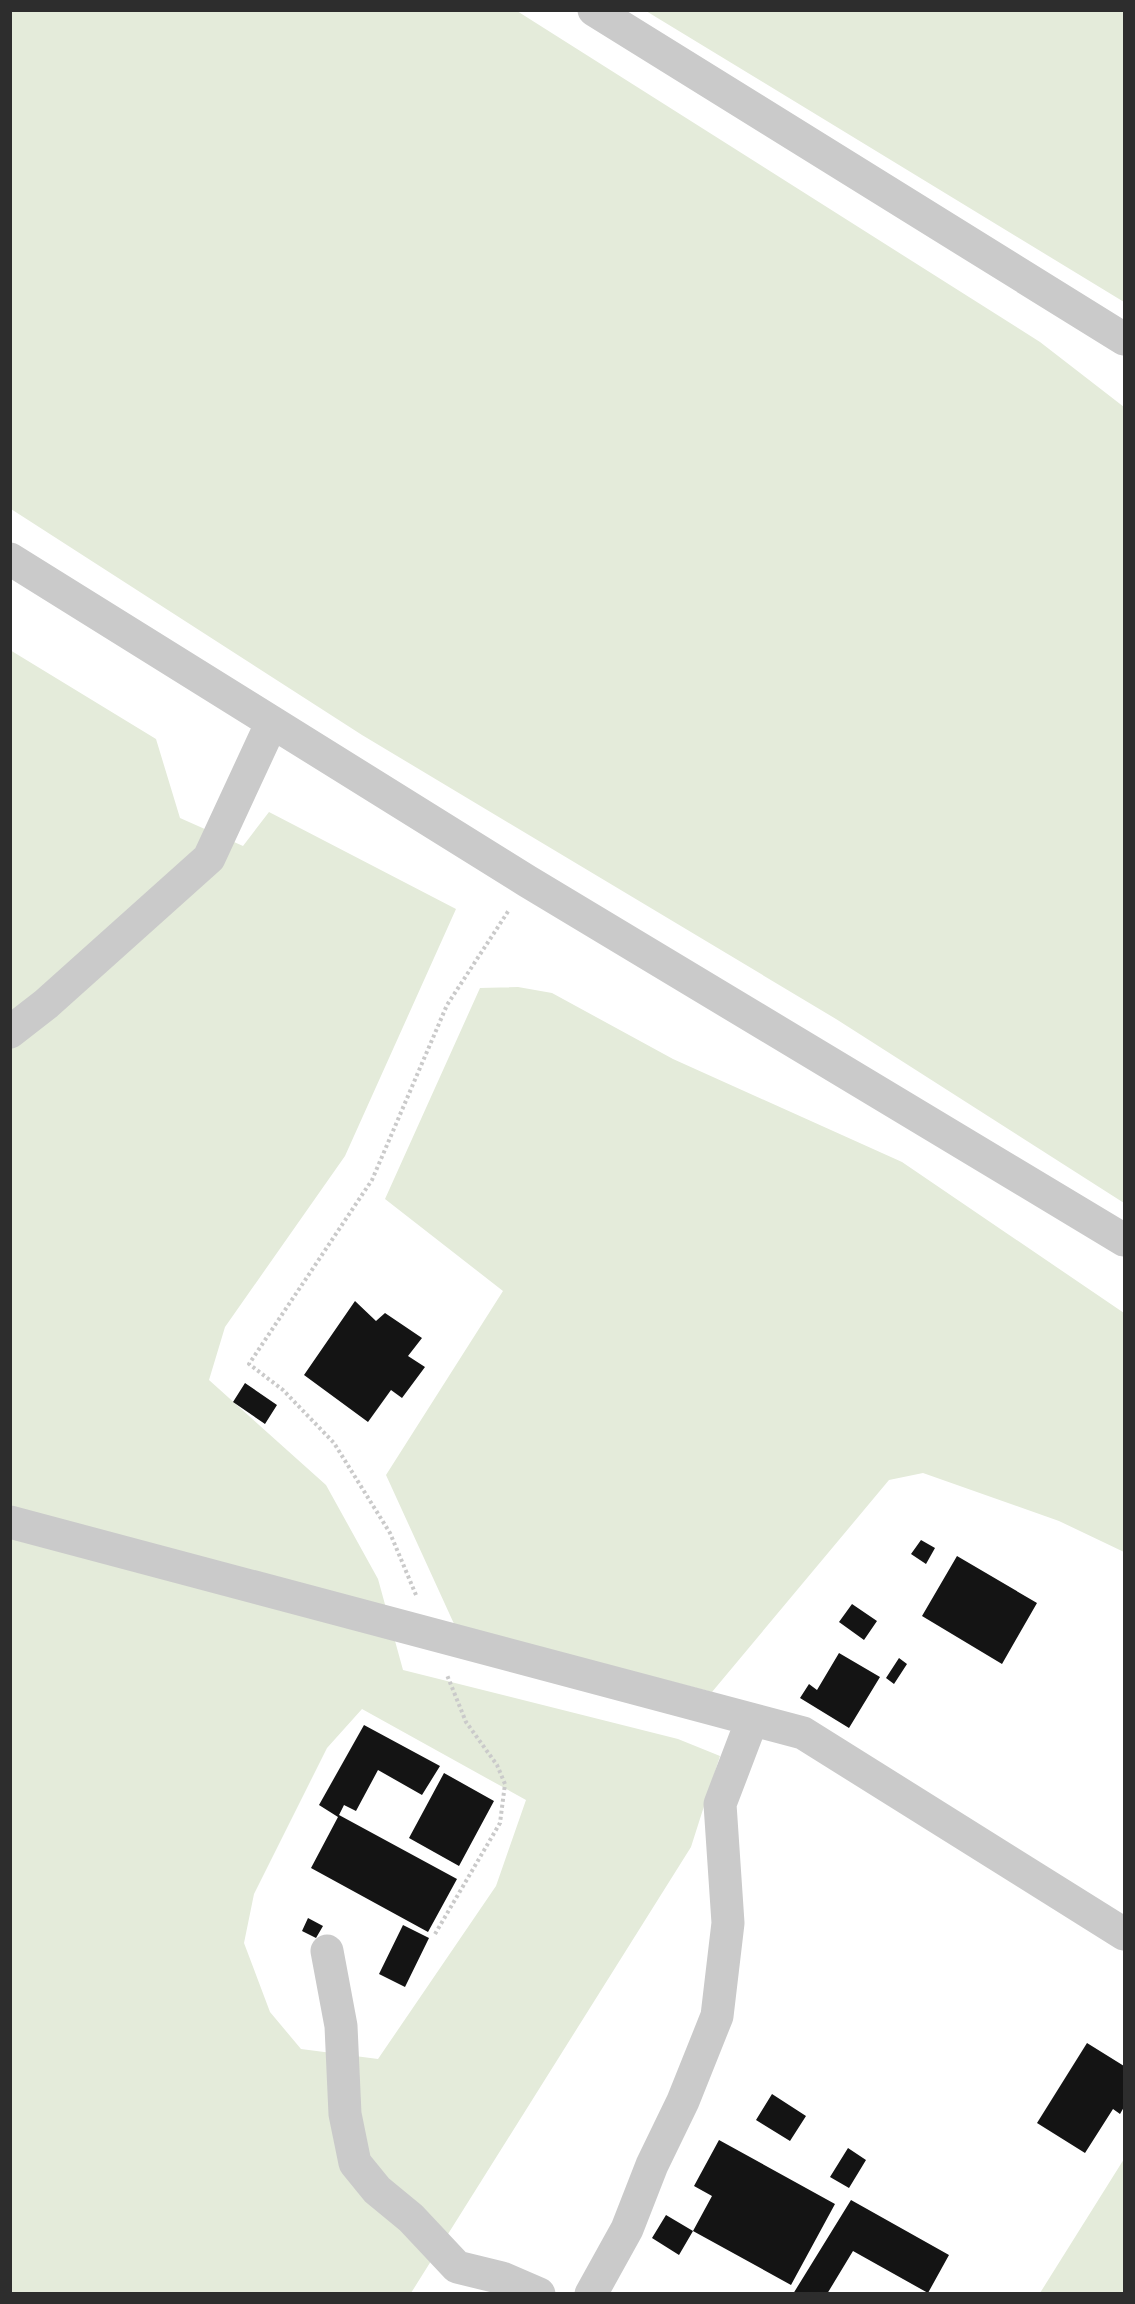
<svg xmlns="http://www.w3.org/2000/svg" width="1135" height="2304" viewBox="0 0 1135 2304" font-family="'Fira Sans Condensed',sans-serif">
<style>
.green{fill:#e4ebda;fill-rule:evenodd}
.building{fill:#141414}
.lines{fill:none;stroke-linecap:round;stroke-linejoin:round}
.path{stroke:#cacaca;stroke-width:4;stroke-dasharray:3 3;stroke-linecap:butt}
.minor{stroke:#cacaca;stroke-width:33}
</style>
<rect width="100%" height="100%" fill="#fff"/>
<path class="green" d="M10 11H517L1040 342 1124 407V1203L836 1019 362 735 11 509Z
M646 11H1124V302Z
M10 650 156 739 180 818 243 846 269 812 456 909 345 1156 225 1327 209 1380 326 1485 378 1579 403 1670 678 1739 720 1756 691 1847 411 2293H11ZM362 1709 526 1800 496 1886 378 2059 301 2049 270 2012 244 1943 254 1894 327 1748Z
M518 987 552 993 673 1059 902 1162 1124 1313V1552L1059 1521 923 1473 889 1480 712 1692 455 1626 386 1475 503 1291 385 1199 480 988Z
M1124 2159V2293H1040Z"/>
<path class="building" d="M355 1301 376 1321 385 1313 422 1338 408 1356 425 1367 402 1398 391 1390 368 1422 304 1375Z
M245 1383 277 1405 265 1424 233 1402Z
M921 1540 935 1548 926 1564 911 1554Z
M957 1556 1037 1603 1002 1664 922 1616Z
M852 1604 877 1621 864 1640 839 1622Z
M839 1653 880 1677 849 1728 800 1698 809 1684 817 1690Z
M899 1658 907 1664 894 1684 886 1678Z
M364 1725 440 1766 422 1795 378 1770 356 1811 344 1805 339 1815 457 1879 428 1932 311 1868 338 1817 319 1805Z
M444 1773 494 1801 459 1866 409 1838Z
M308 1918 323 1926 316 1938 302 1931Z
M403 1925 429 1938 405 1987 379 1974Z
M1087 2043 1124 2066V2107L1120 2114 1113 2109 1085 2153 1037 2123Z
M772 2094 806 2116 790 2141 756 2120Z
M719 2140 835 2204 791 2285 693 2231 712 2196 694 2186Z
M848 2148 866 2160 849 2188 830 2177Z
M851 2200 949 2255 928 2293 853 2251 827 2294H793Z
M666 2215 693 2231 679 2255 652 2238Z"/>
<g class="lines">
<path class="path" d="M416 1595 390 1533 334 1443 283 1390 249 1364 372 1180 447 1005 509 910
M435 1934 500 1823 505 1784 497 1765 466 1722 447 1675"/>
<path class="minor" d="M594 10 1124 339
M10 559 527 881 1124 1240
M10 1032 46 1004 209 858 272 722
M10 1522 803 1733 1124 1934
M327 1951 341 2026 345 2114 355 2163 377 2190 411 2218 457 2267 502 2278 539 2294
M591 2294 627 2229 652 2165 683 2101 717 2016 728 1923 720 1804 752 1720"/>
</g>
<rect width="1135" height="2304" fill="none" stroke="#2d2d2d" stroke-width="24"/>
</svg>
